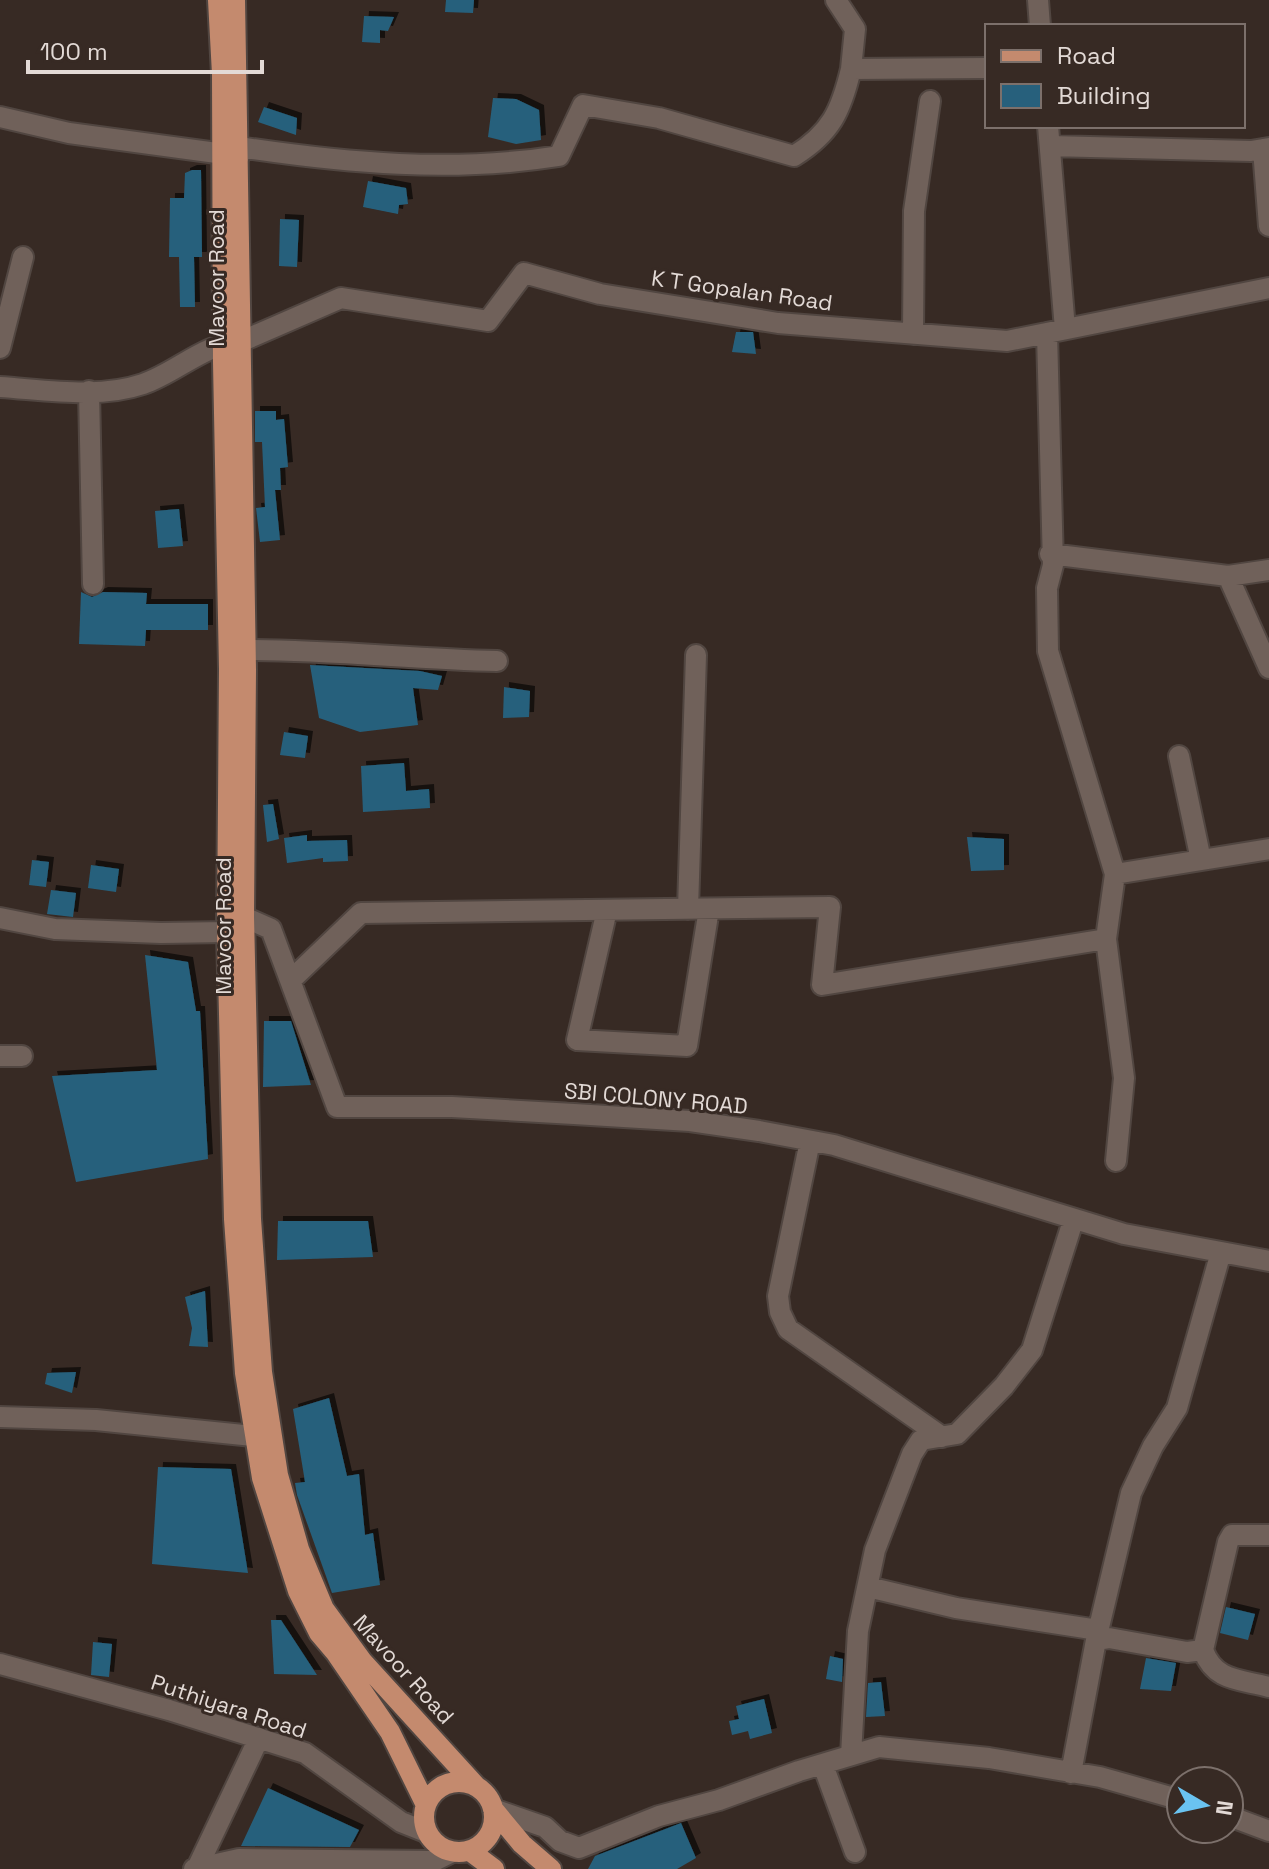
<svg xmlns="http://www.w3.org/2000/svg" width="1269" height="1869" viewBox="0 0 1269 1869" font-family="'Space Grotesk',sans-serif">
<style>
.building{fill:#27607c;filter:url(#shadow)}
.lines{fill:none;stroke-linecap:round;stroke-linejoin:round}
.minor-casing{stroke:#514641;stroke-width:24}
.major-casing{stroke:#514641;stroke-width:24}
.minor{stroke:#70615a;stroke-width:20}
.major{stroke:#c48a6e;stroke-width:20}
.labels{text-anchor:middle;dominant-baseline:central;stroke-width:6;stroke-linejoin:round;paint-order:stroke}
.street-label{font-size:22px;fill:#e3dad6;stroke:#372a24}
</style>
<defs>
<filter id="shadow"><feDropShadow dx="5" dy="-5" stdDeviation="0" flood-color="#0009"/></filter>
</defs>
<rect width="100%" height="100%" fill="#372a24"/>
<path class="building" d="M446 0H474L473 13 445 12Z
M364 16 394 17 388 31 380 30V43L362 42Z
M493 98 516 99 539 110 541 140 516 144 488 137Z
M264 107 297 118 296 135 258 122Z
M192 170H201L202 257H194L195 307H180L179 257H169L170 198H184L185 173Z
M368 181 406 188 408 204 399 205 398 214 363 207Z
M280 219 299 220 297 267 279 266Z
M736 332H753L756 354 732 352Z
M255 411H276V420L284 419 288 467 280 468 281 490H275L280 540 260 542 256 508 265 507 262 442H255Z
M179 509 183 546 158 548 155 511Z
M81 592 92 597 103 592 147 593 146 604H208V630H146L145 646 79 644Z
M310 665 420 671 442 676 438 690 413 688 418 725 360 732 319 718Z
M504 687 530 691 529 717 503 718Z
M284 732 308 736 305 758 280 755Z
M404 763 406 791 429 789 430 808 363 812 361 766Z
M273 804 279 839 267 842 263 805Z
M307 835V841L347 840 348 861 323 862V858L287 863 284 838Z
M967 837 1004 839V870L971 871Z
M32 860 49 862 46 887 29 885Z
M91 865 119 869 116 892 88 888Z
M51 890 76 893 73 917 47 914Z
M145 955 188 962 196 1011H200L208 1159 76 1182 52 1076 157 1070Z
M264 1021H291L311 1085 263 1087Z
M278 1221H368L373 1257 277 1260Z
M205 1291 208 1347 189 1346 192 1328 185 1297Z
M76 1372 72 1393 45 1384 47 1373Z
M329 1398 347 1476 359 1474 365 1535 373 1533 380 1585 332 1593 297 1495 295 1483 305 1482 293 1409Z
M158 1467 231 1469 248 1573 152 1564Z
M1226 1607 1255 1614 1248 1640 1220 1633Z
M271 1620H281L317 1675 274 1674Z
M93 1642 112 1644 109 1677 91 1675Z
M830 1656 843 1659 842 1682 826 1679Z
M1146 1658 1176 1663 1171 1691 1140 1689Z
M881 1682 885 1716 866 1717 868 1683Z
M764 1699 772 1733 750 1739 748 1731 732 1735 729 1721 739 1719 736 1706Z
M268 1788 359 1830 350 1847 241 1846Z
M681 1823 696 1858 677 1869H588L595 1856Z"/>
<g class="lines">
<defs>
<path id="minor" d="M836 0 855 29 851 69
M1038 0 1040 26
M0 117 69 133 239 156
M1048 126 1065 329
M1050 146 1251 151 1269 148
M239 147C345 163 453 173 559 156L583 105 659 118 794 156C831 133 841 111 851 69L987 68
M1263 149 1269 226
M913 334 914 211 930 101
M0 348 23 257
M0 387C46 390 99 399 143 384 176 373 205 343 240 342L341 298 488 321 524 273 600 294 778 323 1007 341 1269 288
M89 391 93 584
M1050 554 1228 576 1269 570
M1228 576 1269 668
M246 650C330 650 413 659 497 661
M1179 756 1201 860
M1115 874 1269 849
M688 909 696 655
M607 910 577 1040 687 1046 709 909
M0 918 55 929 161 933 227 932 244 917 271 929 337 1107H452L574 1114 690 1121 759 1131 834 1145 1124 1234 1269 1261
M1106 939 1124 1078 1116 1161
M292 979 361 913 830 907 822 985 1106 939 1115 874 1048 651 1047 588 1053 565 1047 333
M0 1056H22
M810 1141 778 1296 780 1312 788 1329 942 1437
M0 1417 96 1420 253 1436
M868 1587 956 1608 1098 1630
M1096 1640 1131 1493 1153 1446 1177 1408 1221 1252
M1203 1650C1215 1682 1240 1679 1269 1687
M0 1664 169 1710 305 1753 401 1822 426 1832
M851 1755 858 1631 875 1550 912 1454 921 1440 957 1434 1004 1386 1032 1350 1073 1221
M823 1765 855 1852
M1071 1773 1096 1640 1109 1638 1187 1652 1203 1650 1228 1542 1232 1535H1269
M493 1809 545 1827 560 1841 579 1848 659 1816 719 1800 799 1771 879 1747 989 1758 1100 1777 1181 1800
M1229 1816 1269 1831
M198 1866 259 1738
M194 1869 239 1859 434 1861 452 1852"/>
<path id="major" d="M218 0 222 74 223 362 229 669 227 932 234 1219 245 1373 262 1478 298 1591 319 1633 336 1653 390 1732 426 1805
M235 0 246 670 244 917 251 1219 262 1372 278 1475 299 1549 324 1609 362 1661 475 1785
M424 1817a35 35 0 1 1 70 0a35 35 0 1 1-70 0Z
M493 1809 522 1844 551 1869
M470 1851 494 1869"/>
</defs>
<use href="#minor" class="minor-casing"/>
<use href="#major" class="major-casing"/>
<use href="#minor" class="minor"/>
<use href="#major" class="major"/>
</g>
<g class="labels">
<g class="street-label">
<text transform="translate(216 278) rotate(-90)">Mavoor Road</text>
<text transform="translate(742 290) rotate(8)">K T Gopalan Road</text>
<text transform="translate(223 926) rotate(-90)">Mavoor Road</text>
<text transform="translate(656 1098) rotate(5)">SBI COLONY ROAD</text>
<text transform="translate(404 1669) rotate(48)">Mavoor Road</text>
<text transform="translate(229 1706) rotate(18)">Puthiyara Road</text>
</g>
</g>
<rect x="985" y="24" width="260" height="104" fill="#372a24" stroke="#7c706b" stroke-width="2"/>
<rect x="1001" y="50" width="40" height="12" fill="#c48a6e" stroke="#7c706b" stroke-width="2"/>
<text x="1057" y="64" font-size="24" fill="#e3dad6">Road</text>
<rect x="1001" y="84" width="40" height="24" fill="#27607c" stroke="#7c706b" stroke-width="2"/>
<text x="1057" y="104" font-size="24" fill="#e3dad6">Building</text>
<g transform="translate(1205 1805) rotate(99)"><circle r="38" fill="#372a24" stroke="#7c706b" stroke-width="2"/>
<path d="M0-6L14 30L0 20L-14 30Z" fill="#6ac3f1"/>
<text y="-12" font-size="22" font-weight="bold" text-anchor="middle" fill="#e3dad6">N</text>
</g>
<path d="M28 60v12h234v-12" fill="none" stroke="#e3dad6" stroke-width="4"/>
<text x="40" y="60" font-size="24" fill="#e3dad6" stroke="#372a24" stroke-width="6" paint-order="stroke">100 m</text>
</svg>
